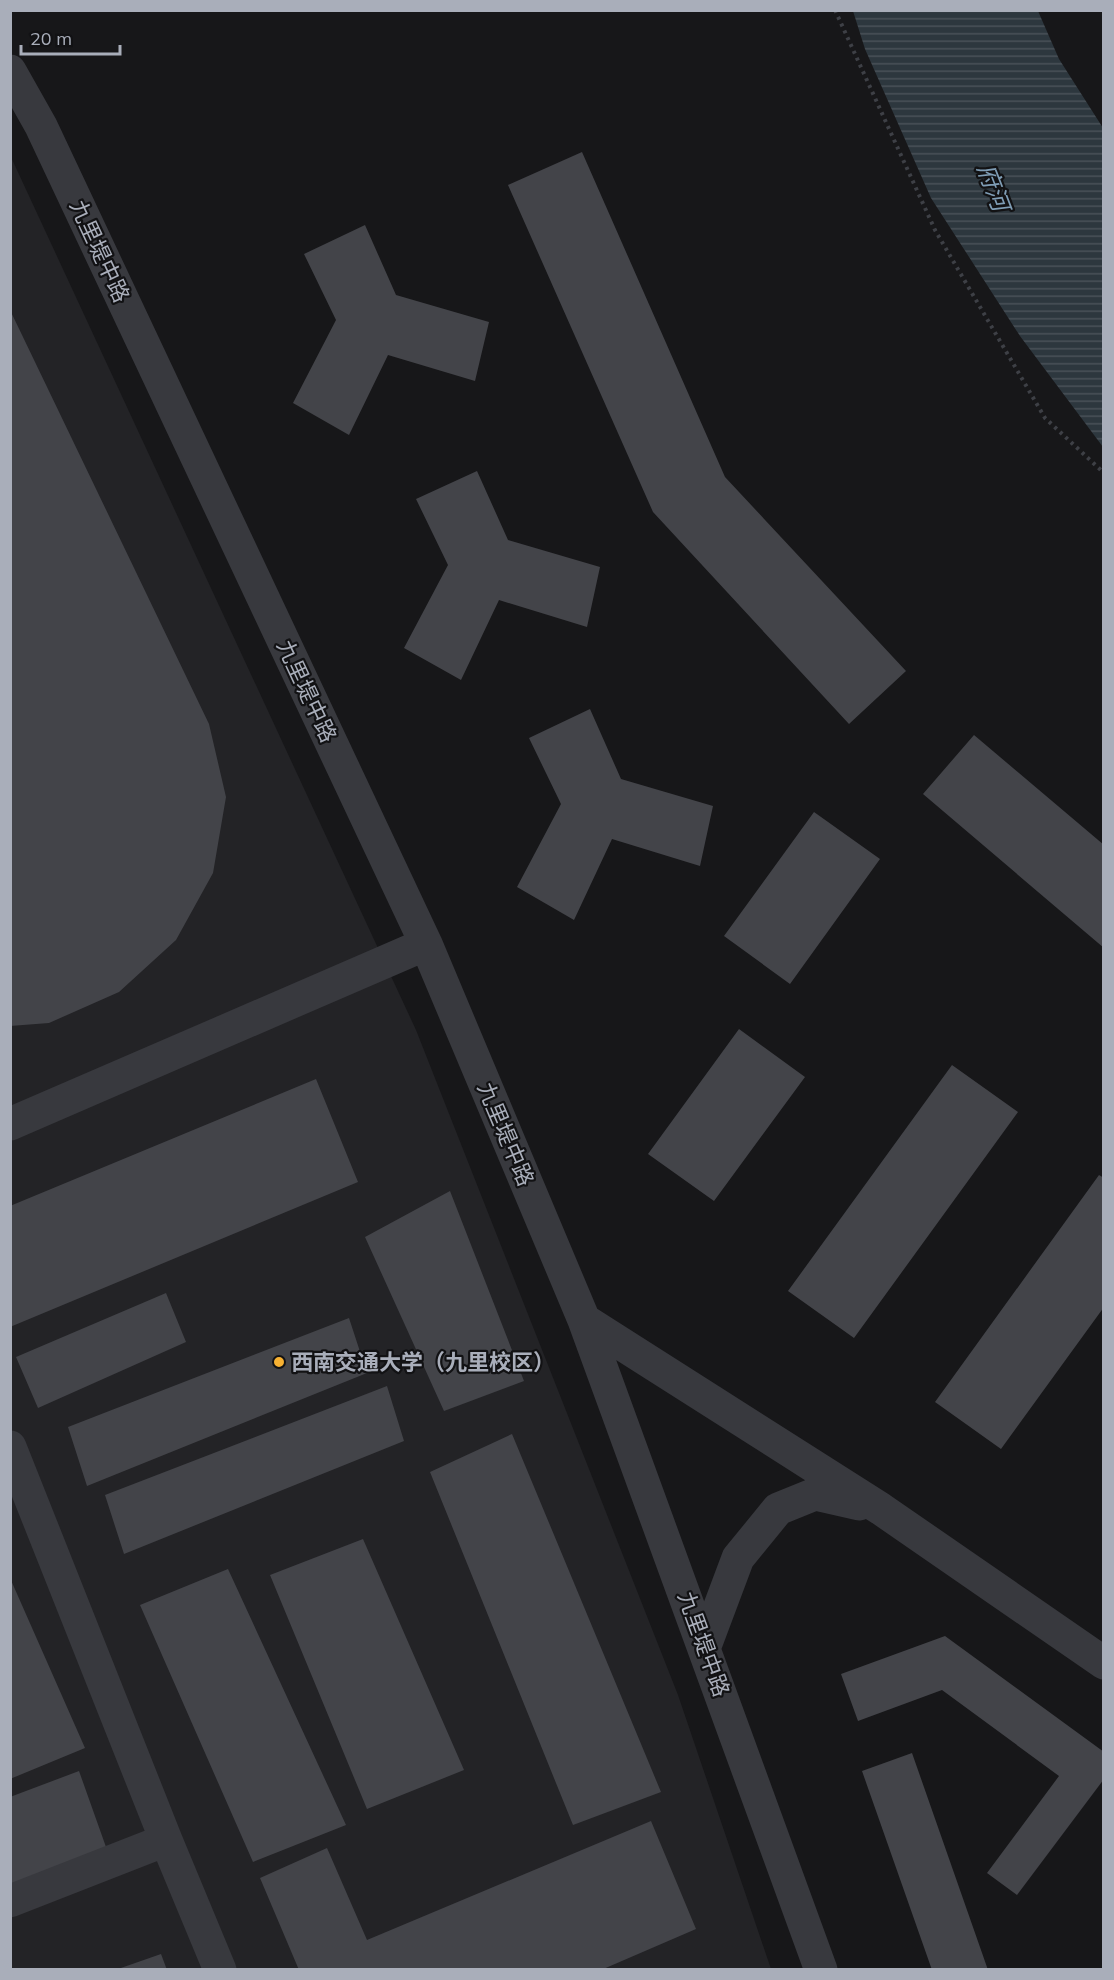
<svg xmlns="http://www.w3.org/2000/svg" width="1114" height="1980" viewBox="0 0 1114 1980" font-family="Mulish,'Noto Sans SC',sans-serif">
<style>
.built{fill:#232326}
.water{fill:url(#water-rules)}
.building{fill:#434449}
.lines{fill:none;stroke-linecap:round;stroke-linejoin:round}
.path{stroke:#3e4046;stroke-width:4;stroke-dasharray:3 4.5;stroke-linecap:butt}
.minor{stroke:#38393e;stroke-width:33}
.poi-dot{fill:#f7b132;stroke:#121214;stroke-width:2}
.labels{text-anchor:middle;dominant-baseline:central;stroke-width:4.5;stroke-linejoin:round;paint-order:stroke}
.street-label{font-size:22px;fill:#a9aeba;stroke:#121214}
.poi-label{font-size:22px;font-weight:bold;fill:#a9aeba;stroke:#121214;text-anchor:start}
.water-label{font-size:24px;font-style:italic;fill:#7f9db5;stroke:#121214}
</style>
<defs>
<pattern id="water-rules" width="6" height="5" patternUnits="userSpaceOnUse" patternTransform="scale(1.5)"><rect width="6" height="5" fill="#2d373e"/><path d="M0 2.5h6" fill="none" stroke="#495158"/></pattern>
</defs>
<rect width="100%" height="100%" fill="#171719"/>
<path class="built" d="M10 155 416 1030 678 1695 771 1969H11Z"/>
<path class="water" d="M853 11H1038L1059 59 1103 128V447L1020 336 931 198 865 49Z"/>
<path class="building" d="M582 152 725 477 906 671 849 724 653 512 508 185Z
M365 225 396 295 489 322 475 381 388 355 349 435 293 403 336 320 304 254Z
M10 310 209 724 226 797 213 873 176 940 119 992 49 1023 10 1026Z
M477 471 508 540 600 567 587 627 499 600 461 680 404 648 448 565 416 499Z
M590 709 621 779 713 806 700 866 612 839 574 920 517 887 561 804 529 738Z
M974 735 1104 845V948L923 794Z
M814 812 880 859 790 984 724 936Z
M739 1029 805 1077 714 1201 648 1154Z
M952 1065 1018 1112 854 1338 788 1291Z
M316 1079 358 1182 10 1327V1206Z
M1099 1175 1104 1178V1307L1001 1449 935 1402Z
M450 1191 524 1381 444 1411 365 1237Z
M166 1293 186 1342 38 1408 16 1357Z
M349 1318 367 1373 87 1486 68 1427Z
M387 1386 404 1441 124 1554 105 1495Z
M512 1434 661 1792 573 1825 430 1472Z
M363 1539 464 1770 367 1809 270 1575Z
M228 1569 346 1825 253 1862 140 1605Z
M10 1578 85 1748 10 1779Z
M945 1636 1104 1752V1779L1017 1895 987 1873 1059 1776 942 1690 858 1721 841 1674Z
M912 1753 988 1970H932L862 1771Z
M79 1771 106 1847 10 1888V1797Z
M651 1821 696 1929 601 1970H299L260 1878 327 1848 367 1940Z
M161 1954 167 1970H118V1969Z"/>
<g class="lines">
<path class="path" d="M835 10 935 230 1045 418 1104 473"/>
<path class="minor" d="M10 71 41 126 426 944 584 1320 821 1970
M10 1124 426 944
M584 1320 881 1509 1104 1663
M10 1447 166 1840 220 1970
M705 1646 738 1558 778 1509 815 1494 859 1504
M10 1901 166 1840"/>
</g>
<circle class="poi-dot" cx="279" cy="1362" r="6"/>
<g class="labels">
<g class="street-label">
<text transform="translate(100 251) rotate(65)">九里堤中路</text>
<text transform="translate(307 691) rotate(65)">九里堤中路</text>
<text transform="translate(506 1134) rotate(67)">九里堤中路</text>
<text transform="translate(704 1644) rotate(70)">九里堤中路</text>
</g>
<g class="poi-label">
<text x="291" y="1362">西南交通大学（九里校区）</text>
</g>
<g class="water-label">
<text transform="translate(994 187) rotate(69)">府河</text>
</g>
</g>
<rect width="1114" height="1980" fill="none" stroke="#a9aeba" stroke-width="24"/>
<path d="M21 45v9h99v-9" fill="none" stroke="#a9aeba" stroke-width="3"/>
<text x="30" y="45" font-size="18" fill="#a9aeba" stroke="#121214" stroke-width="4.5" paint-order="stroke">20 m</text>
</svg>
